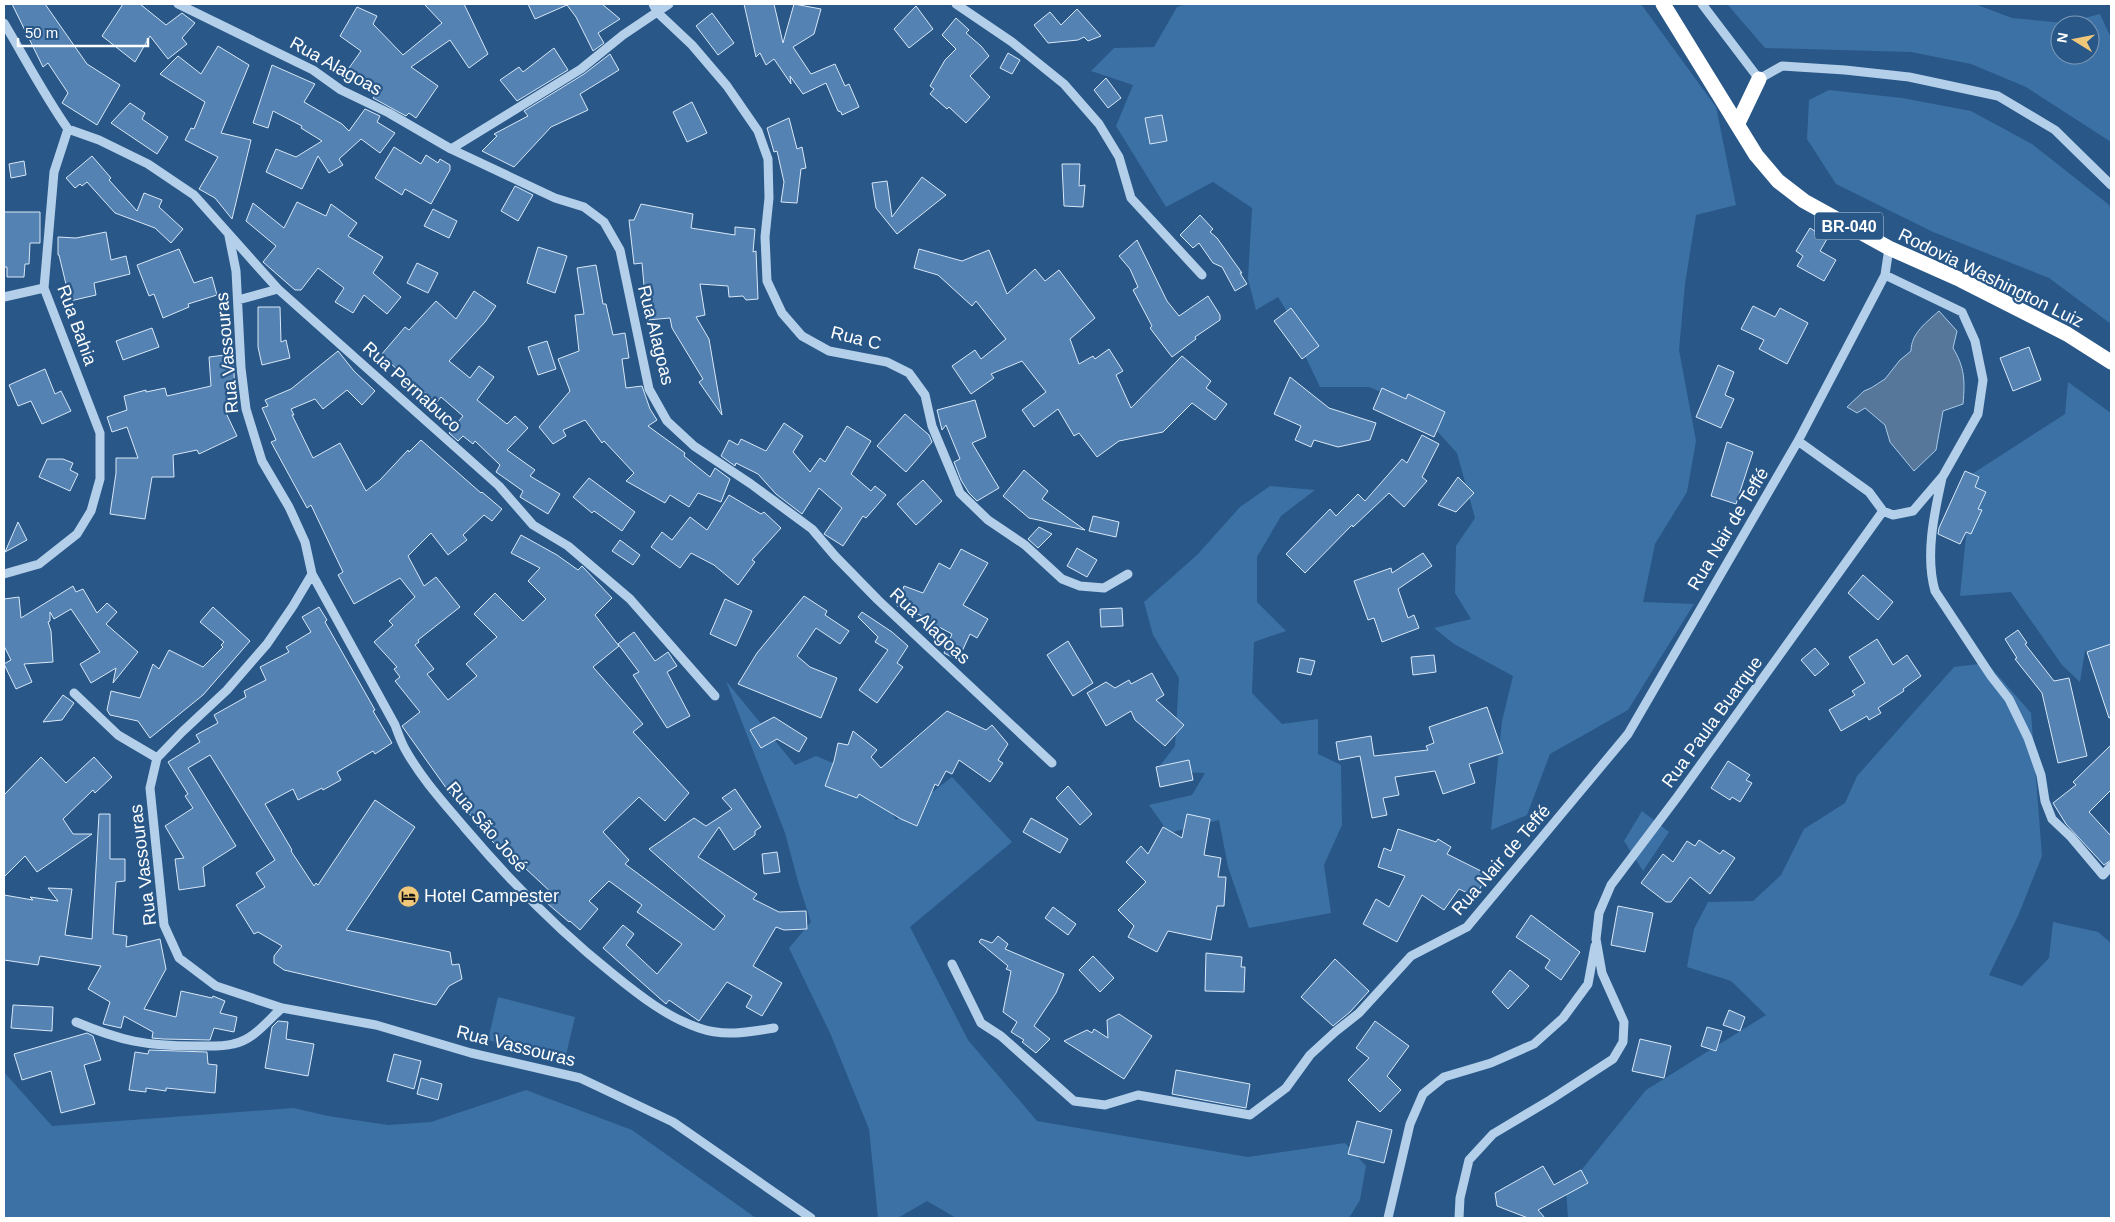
<svg xmlns="http://www.w3.org/2000/svg" width="2115" height="1222" viewBox="0 0 2115 1222" font-family="Helvetica,sans-serif">
<style>
.green{fill:#3c71a5;fill-rule:evenodd}
.water{fill:#57779a;stroke:#a9cae9}
.building{fill:#5482b2;stroke:#d8e8f7}
.lines{fill:none;stroke-linecap:round;stroke-linejoin:round}
.minor{stroke:#b4cfe9;stroke-width:9}
.highway{stroke:#fff;stroke-width:15}
.labels{text-anchor:middle;dominant-baseline:central;stroke-width:4.5;stroke-linejoin:round;paint-order:stroke}
.shield{fill:#285788;stroke:#becddb;stroke-width:1}
.shield-label{font-size:16px;font-weight:bold;fill:#fff}
.street-label{font-size:18px;fill:#fff;stroke:#285788}
.poi-label{font-size:18px;fill:#fff;stroke:#285788;text-anchor:start}
</style>
<rect width="100%" height="100%" fill="#285788"/>
<path class="green" d="M1185 4H1641L1716 107 1736 205 1696 215 1685 284 1679 350 1696 441 1687 492 1655 544 1643 602 1694 604 1628 710 1550 754 1527 815 1491 830 1502 721 1513 676 1454 644 1434 628 1471 619 1455 593 1456 546 1475 518 1457 453 1413 405 1369 387H1320L1298 341 1289 315 1278 297 1256 310 1248 279 1252 208 1213 182 1166 207 1116 126 1133 85 1091 71 1114 48 1154 47 1177 7Z
M1727 4H1975L2012 18 2065 23 2100 14 2111 38V142L2026 87 1971 64 1911 52 1765 48ZM2060 25H2090V55H2060Z
M1829 90 1902 98 1971 111 2032 144 2108 204 2111 207V324L2049 278 1933 232 1836 184 1807 139 1809 100Z
M2068 382 2111 413V654L2085 651 2080 682 2062 665 2011 592 1960 596 1972 474 2065 414Z
M1270 486 1315 490 1281 516 1257 557V602L1286 631 1254 642 1252 693 1282 724 1318 719V754L1341 765 1342 825 1324 865 1331 913 1249 928 1228 867 1219 820 1169 833 1149 805 1192 795 1205 773 1156 771 1175 746 1179 678 1153 635 1144 602 1198 554 1240 507Z
M1987 663 2031 713 2042 856 2018 916 1989 975 2022 986 2049 958 2053 922 2098 932 2111 943V1218H1568L1566 1189 1646 1090 1766 1015 1731 981 1687 967 1694 929 1708 902 1753 901 1781 875 1804 829 1845 803 1857 776 1954 667Z
M726 681 795 765 816 756 870 778 896 820 952 777 1012 842 910 927 968 1040 1037 1121 1248 1157 1345 1143 1366 1166 1360 1200 1349 1218H956L927 1201 898 1218H878L869 1129 830 1033 789 948 811 922 799 885 785 833Z
M1642 811 1669 832 1643 871 1624 841Z
M498 997 575 1017 565 1059 488 1040Z
M4 1072 52 1126 294 1108 328 1116 388 1125 431 1122 526 1090 632 1130 756 1218H4Z"/>
<path class="water" d="M1939 311 1957 331 1953 348C1965 368 1965 381 1963 404L1943 411 1936 450 1914 471 1890 442 1885 425 1865 408 1857 413 1847 407 1864 391 1871 388 1885 379 1900 360 1911 351C1911 333 1927 322 1939 311Z"/>
<path class="building" d="M12 4H45L87 64 120 85 97 125 62 103 68 93 48 63 43 67Z
M123 4H140L166 25 182 13 195 23 182 38 187 44 168 59 150 36 135 62 102 36Z
M424 4H464L488 54 469 68 450 40 411 67 438 86 416 118 409 113 406 116 373 98 376 94 349 68 361 51 340 36 357 7 377 16 373 24 403 55 442 23Z
M528 4H602L620 19 598 33 604 43 593 51 576 17 567 5 535 19Z
M744 4H774L783 43 794 4 821 9 814 34 793 47 811 74 835 64 845 86 849 84 859 107 842 115 841 112 838 111 826 83 803 94 790 76 791 84 774 59 766 65 760 53 756 57Z
M916 6 933 29 909 48 894 29Z
M1077 9 1101 36 1088 41 1084 37 1078 40 1048 43 1034 25 1050 12 1061 25Z
M712 13 734 43 718 55 696 26Z
M956 18 969 30 966 33 981 46 989 56 970 76 990 97 966 123 949 107 947 109 930 94 934 89 930 86 945 60 956 49 942 35Z
M218 46 249 65 221 133 251 140 232 219 215 198 199 189 218 157 185 140 191 128 194 129 205 102 160 74 178 56 201 74Z
M554 48 568 70 517 101 500 80 519 67 523 72Z
M1008 53 1020 60 1012 74 1000 68Z
M610 54 619 70 580 94 588 110 551 127 514 167 482 151 497 136 494 134 528 116 524 111 584 74Z
M272 65 315 84 304 102 342 124 349 131 365 109 380 116 377 122 395 133 380 153 361 139 339 159 343 165 329 173 318 156 302 189 266 172 276 149 296 157 322 141 301 128 302 126 273 111 268 128 253 123Z
M1106 78 1121 98 1108 108 1094 90Z
M692 102 707 133 687 142 673 112Z
M130 103 145 113 142 119 168 137 157 154 111 123Z
M1162 115 1167 141 1150 144 1145 118Z
M789 118 797 149 802 147 806 168 801 169 797 203 781 202 784 182 777 151 774 152 767 128Z
M394 147 421 164 426 155 438 163 440 159 450 165V170L431 204 405 189 402 195 375 178Z
M92 156 111 178 109 180 137 211 144 193 162 200 159 207 183 229 171 243 155 228 115 213 87 182 82 186 80 184 75 188 66 178Z
M24 161 26 175 11 178 9 164Z
M1062 164H1080L1079 186 1085 185 1083 207 1064 206Z
M922 177 946 195 897 234 876 208 872 183 887 181 892 217Z
M515 186 533 195 518 221 501 211Z
M297 202 326 216 331 204 357 223 348 236 383 257 373 273 401 297 387 314 364 295 353 313 335 302 344 288 318 268 301 290H295L263 262 276 246 246 221 253 203 284 228Z
M641 204 693 214 691 228 735 235V227L755 229 753 252 756 251 758 299 746 300 743 296 729 297 728 286 700 284 705 315 696 317 709 339 722 415 699 382 703 379 672 328 670 318 647 320 642 263 634 264 629 220H634Z
M433 209 457 221 449 238 424 226Z
M4 212H40V243H30L29 264H25L24 277H7V267H4Z
M1200 215 1213 229 1210 232 1217 238 1242 273H1240L1247 284 1235 291 1222 267 1213 263 1199 243 1193 248 1180 235Z
M1810 228 1827 239 1820 251 1836 260 1824 281 1797 266 1803 256 1796 251Z
M106 232 111 260 126 256 130 274 94 283 96 295 70 301 59 255H58V237L76 238Z
M1137 240 1167 301 1179 316 1208 296 1220 315V320L1195 337 1196 339 1172 357 1150 328 1152 326 1133 290 1138 287 1130 269 1119 256Z
M538 247 567 256 555 293 527 283Z
M179 249 194 283 212 277 217 295 188 304 189 307 163 318 154 294 149 296 137 265Z
M919 249 962 261 989 250 1007 294 1035 269 1045 281 1059 270 1095 318 1070 339 1079 364 1093 356 1095 359 1109 349 1123 371 1116 375 1131 408 1182 356 1211 381 1206 388 1227 404 1215 420 1192 403 1163 432 1119 441 1097 457 1079 433 1074 436 1058 409 1034 427 1022 410 1046 392 1022 361 991 374 994 378 971 394 952 366 975 350 981 359 1006 339 976 301 972 306 938 275 914 268Z
M417 263 438 273 428 293 407 283Z
M596 265 603 304H606L613 335 625 333 629 358 622 359 626 388 642 386 650 409 657 420 648 426 685 453 684 456 710 477 715 468 730 479 721 502 698 493 689 507 670 495 665 503 626 481 634 473 604 441 602 443 585 420 563 430 566 436 553 444 539 427 570 391 558 359 579 351 575 315 584 314 577 268Z
M474 291 496 306 485 322 449 361 470 378 479 366 494 377 477 400 507 424 515 416 528 428 507 450 535 470 530 476 560 494 548 514 520 497 523 491 496 472 500 465 475 441 473 444 463 436 458 441 449 433 463 416 441 397 437 402 416 386 381 355 405 327 409 330 436 301 456 319Z
M1753 306 1775 317 1780 308 1808 323 1787 364 1759 349 1764 340 1741 329Z
M258 307H280L281 342 286 340 290 358 262 365 258 347Z
M1291 308 1319 346 1302 359 1274 321Z
M152 328 159 347 123 360 116 341Z
M547 341 556 369 538 375 528 347Z
M2029 347 2041 380 2013 391 2000 358Z
M338 351 354 371 375 391 362 405 347 390 323 409 315 399 291 409 294 415H292L313 458 340 443 366 491 380 480 408 450 409 452 421 440 481 493 482 492 502 509 492 521 484 515 463 535 467 540 448 555 431 533 408 556 424 586 436 577 460 607 418 640 419 642 415 645 434 669 427 674 448 700 477 676 466 664 497 637 474 614 495 593 523 621 546 599 528 581 540 568 511 553 521 535 557 555 578 570 582 566 612 598 595 615 619 646 593 667 643 724 633 732 689 793 665 821 639 797 603 832 629 860 625 864 714 930 725 916 649 849 694 818 706 826 732 809 722 798 735 789 761 827 755 831V835L734 850 719 827 698 857 757 894 753 899 779 912 806 911 807 929 784 930 776 927 753 966 782 983 762 1016 746 1007 752 996 727 982 699 1021 669 1000 666 1004 603 948 623 925 634 934 626 945 657 974 682 944 637 912 642 905 609 881 589 901 598 909 580 930 570 921 569 922 548 904 555 896 525 868 520 873 505 857 506 855 471 820 473 818 449 792 402 726 420 712 395 681 400 677 394 669 397 667 374 642 393 625 389 621 415 597 400 578 354 604 338 575 343 572 311 505 307 508 271 442 276 440 262 408 268 406 265 400 291 389Z
M233 354 236 411H225L237 436 199 454 197 450 173 455 174 477H152L145 519 110 514 116 473V458H138L127 427 112 432 107 417 127 410 124 396 146 390V392L165 388 167 396 211 386 209 357Z
M1718 365 1734 372 1725 395 1734 399 1721 428 1696 417Z
M45 369 55 394 61 391 71 411 42 424 31 401 18 406 9 385Z
M1290 377 1329 408 1376 423 1370 440 1338 447 1314 440 1311 447 1295 440 1301 426 1274 414Z
M1382 388 1406 399 1408 394 1445 412 1434 437 1373 409Z
M975 400 986 437 972 443 999 488 977 501 969 493 961 480 954 462 960 459 946 425 942 430 937 410Z
M905 414 929 435 932 442 906 472 877 446Z
M784 423 803 436 793 452 810 472 820 458 825 462 847 426 871 441 851 474 871 491 875 486 886 495 866 518 863 516 843 546 824 534 842 508 819 488 802 514 776 494 758 474 736 463 735 466 721 456 729 440 738 445 741 439 766 451Z
M1422 435 1439 444 1422 477 1427 481 1404 507 1389 493 1353 527 1352 525 1305 573 1286 554 1330 509 1336 516 1358 494 1365 501 1402 459 1407 463Z
M1727 442 1753 452 1736 504 1711 496Z
M47 459H63L73 463 70 470 78 474 70 491 39 477Z
M1024 470 1048 491 1042 499 1085 530 1029 518 1003 496Z
M1965 471 1979 477 1975 487 1986 492 1978 509 1982 510 1971 534 1966 532 1960 544 1938 534 1939 528Z
M1458 477 1474 493 1456 512 1438 505Z
M589 478 635 512 622 531 594 511 592 513 573 497Z
M923 480 942 501 916 525 897 504Z
M729 495 761 514 764 512 781 528 752 560 755 562 738 585 714 565 691 553 680 568 651 547 662 532 672 540 690 517 707 530Z
M1093 516 1119 522 1116 537 1089 531Z
M18 522 27 540 5 552Z
M1039 527 1052 534 1038 548 1028 539Z
M620 540 640 555 633 565 612 551Z
M1077 548 1097 560 1087 577 1067 566Z
M961 549 988 563 963 605 988 619 977 638 970 634 958 660 944 653 952 634 924 619 925 617 897 606 904 586 923 593 939 563 950 569Z
M1423 553 1432 566 1398 589 1408 618 1414 615 1419 628 1382 642 1374 618 1368 620 1354 581 1391 568 1392 573Z
M1863 575 1893 602 1878 620 1848 593Z
M73 586 76 592 83 589 97 613 107 603 117 612 106 624 138 652 113 683 116 668 91 683 80 664 100 652 71 609 54 619 50 612V621L48 622 51 631 53 662 24 664 32 682 16 689 4 664 11 660 4 646V599L19 597 21 618Z
M804 596 827 611 825 615 849 631 840 644 816 628 797 656 810 667 837 678 821 718 738 684 757 653Z
M725 599 752 611 736 646 710 634Z
M213 607 250 641 203 695 150 738 138 721 110 715 107 710 111 691 140 698 153 664 159 669 169 650 203 667 223 647 221 645 224 642 200 622Z
M319 607 327 620 325 622 375 710 373 711 392 743 375 754 373 751 337 772 341 780 323 790 322 788 298 800 293 789 265 804 292 850 291 851 314 886 316 883 318 885 375 800 415 827 346 930 450 952 452 965 459 964 462 979 449 986 436 1005 284 970 274 963V956L282 946 258 932 254 934 236 905 265 887 256 873 275 860 210 755 188 768 236 846 203 867 205 886 179 890 175 859 184 858 165 826 193 808 185 796 188 794 168 762 200 742 196 735 218 723 214 715 246 697 244 691 266 680 260 667 289 652 286 647 311 632 302 617Z
M1122 608 1123 626 1101 627 1100 609Z
M862 612 892 632 908 646 897 663 903 667 877 703 859 690 888 650 875 642 878 637 858 617Z
M2018 630 2027 643 2025 644 2054 681 2069 678 2087 756 2058 763 2042 693 2015 659 2017 658 2005 639Z
M634 632 655 661 668 652 677 666 667 672 690 716 667 728 633 675 639 672 618 644Z
M1877 639 1893 665 1907 655 1921 676 1903 689 1904 691 1878 708 1881 713 1869 720 1867 716 1841 731 1829 710 1855 695 1852 691 1865 683 1849 657Z
M1068 641 1093 683 1073 696 1047 655Z
M2111 644V717L2109 718 2087 652Z
M1815 648 1829 664 1815 676 1801 660Z
M1434 655 1436 672 1413 675 1411 657Z
M1300 658 1315 661 1311 675 1297 672Z
M1152 673 1164 695 1156 700 1184 725 1165 746 1135 720 1131 711 1106 726 1087 693 1106 682 1115 688 1129 680 1131 684Z
M63 695 74 703 62 720 43 722Z
M1487 707 1503 753 1469 764 1475 783 1443 794 1435 771 1395 777 1399 795 1383 798 1387 815 1372 818 1360 756 1339 760 1336 742 1371 736 1374 756 1428 750 1426 746 1434 743 1429 727Z
M947 711 986 730 992 725 1008 744 998 760 1003 763 990 782 959 760 952 774 946 771 938 786 935 784 917 826 901 819 859 794 857 798 825 786 834 761 838 743 848 745 853 731 877 750 871 757 881 768Z
M774 717 807 738 799 752 777 739 761 748 750 730Z
M2111 745V790L2089 812 2111 836V860L2104 865 2066 824 2053 803 2076 785 2073 782Z
M41 757 66 783 94 757 112 777 95 793 93 790 63 819 73 834H92L37 872 25 856 4 877V795Z
M1189 760 1193 780 1160 787 1156 767Z
M1728 761 1750 775 1746 780 1752 783 1740 802 1732 797 1730 800 1711 788Z
M1068 786 1092 814 1080 825 1056 798Z
M99 814H110V859H125V881L116 882 113 934 127 936 126 947 160 939 166 969 144 1009 176 1017 181 991 212 998 213 996 225 1001 220 1013 237 1017 234 1032 214 1028 210 1040 163 1039 152 1038 153 1032 124 1016 121 1028 103 1024 110 1002 88 989 101 966 40 956 38 965 4 960V895L33 900 30 897 58 901 48 888 72 889 65 935 92 939Z
M1187 814 1210 819 1204 855 1221 858 1218 877H1226L1224 906H1217L1211 940 1168 931 1157 952 1128 937 1134 926 1118 910 1146 882 1126 862 1141 846 1148 854 1163 827 1182 838Z
M1031 818 1068 839 1060 853 1023 832Z
M1398 829 1436 842 1438 839 1451 847 1447 854 1487 874 1476 897 1459 889 1444 910 1422 895 1397 942 1363 924 1376 899 1389 907 1405 876 1378 867 1384 848 1391 851Z
M1699 840 1720 854 1723 850 1735 858 1710 894 1690 877 1671 902H1666L1641 883 1663 854 1673 862 1687 841 1695 846Z
M777 852 780 872 764 874 762 854Z
M1618 906 1653 913 1645 952 1611 945Z
M1053 907 1076 924 1068 935 1045 918Z
M1531 915 1580 952 1561 980 1545 968 1550 960 1516 937Z
M998 936 1008 944 1005 949 1064 974 1056 993 1034 1026 1050 1039 1036 1053 1022 1042 1024 1040 1011 1032 1017 1022 1003 1012 1011 971 1006 969 1008 966 979 942 981 939 992 943Z
M1206 953 1242 957 1241 967H1245L1244 992 1205 991Z
M1093 956 1114 978 1100 992 1079 970Z
M1335 959 1369 991 1350 1012 1333 1026 1301 997Z
M1510 970 1529 986 1508 1009 1492 992Z
M13 1005 53 1007 52 1031 11 1028Z
M1729 1010 1745 1017 1740 1031 1723 1025Z
M1119 1014 1152 1036 1124 1079 1064 1041 1087 1030 1092 1033 1094 1029 1108 1038 1107 1020Z
M278 1021 288 1022 286 1039 314 1044 308 1076 265 1068 272 1027Z
M1375 1021 1409 1046 1387 1076 1401 1090 1380 1112 1348 1080 1369 1058 1356 1048Z
M1707 1027 1722 1031 1716 1051 1701 1046Z
M87 1033 93 1036 101 1060 84 1065 95 1104 61 1113 51 1071 22 1080 14 1054Z
M1640 1039 1671 1046 1664 1078 1632 1071Z
M149 1050 207 1052 208 1064 217 1065 215 1093 166 1088V1091L146 1088V1092L129 1090 135 1052 148 1054Z
M394 1054 421 1061 414 1089 387 1081Z
M1176 1070 1250 1084 1246 1108 1172 1094Z
M421 1078 442 1084 438 1100 417 1094Z
M1357 1121 1392 1130 1384 1163 1348 1154Z
M1543 1166 1554 1185 1581 1170 1588 1183 1538 1210 1545 1218H1528L1497 1206 1495 1193Z"/>
<g class="lines">
<path class="minor" d="M178 4 313 70 341 90 389 113 451 149 555 198 584 207 604 222 620 250 649 389 667 421 694 446 751 484 812 529 835 556 878 600 1052 763
M653 4 657 12 692 45 727 86 758 131 768 159 769 198 765 237 767 281 782 313 802 336 829 351 887 362 909 373 925 395 932 426 960 493 988 520 1025 545 1062 579 1080 586 1104 588 1128 574
M956 4 1012 42 1064 84 1099 124 1119 157 1131 198 1202 275
M1702 4 1759 79 1782 66 1845 70 1909 77 1998 96 2055 130 2111 185
M4 23C25 58 44 95 68 129L54 172 44 288 100 433V479L91 511 77 534 39 564 4 574
M68 129 99 140 148 164 194 195 278 289 499 486 533 525 568 546 630 599 715 696
M451 149 581 69 623 35 669 4
M229 236 236 271 241 368 246 409 262 461 289 507 305 542 312 574 293 606 267 644 227 690 182 732 157 758 150 788 164 925 179 958 216 986 282 1008 376 1025 471 1053 580 1078 673 1122 811 1218
M4 297 44 288
M238 300 278 289
M1798 441 1869 492 1883 511
M1942 478C1934 514 1925 556 1935 591L1991 676 2009 699 2028 738 2041 775 2045 801 2052 819 2071 837 2103 875 2111 866
M312 574 395 725C398 733 401 742 405 749 421 778 444 803 465 828 510 881 559 931 613 974 640 996 667 1017 699 1028 724 1037 750 1032 774 1028
M74 693 118 735 157 758
M952 964 981 1023 1001 1036 1074 1101 1105 1105 1138 1095 1250 1115 1286 1088 1310 1055 1335 1032 1359 1013 1411 956 1467 927 1628 734 1798 441 1885 275 1889 248
M76 1022C121 1041 146 1046 195 1046 207 1046 222 1047 233 1044 254 1040 267 1021 282 1008
M1388 1218 1410 1124 1423 1094 1444 1077 1491 1063 1534 1044 1563 1018 1588 984 1595 946
M1459 1218 1460 1198 1469 1160 1493 1134 1550 1100 1613 1059 1623 1042 1624 1022 1602 973 1596 939 1599 913 1611 885 1678 796 1883 511 1893 515 1913 511 1943 476 1978 414 1983 380 1975 341 1962 312 1885 275"/>
<path class="highway" d="M1663 4 1756 155 1778 181 1804 201 1889 248 1961 280 2067 334 2111 362
M1738 123 1759 79"/>
</g>
<defs>
<symbol id="hotel-disc" viewBox="-11 -11 22 22"><circle r="9.5" fill="#f1c87a" stroke="#285788"/><path d="M-6-4.5h1.5V1H6V5H4.5V3h-9V5H-6ZM-4 0a1.8 1.8 0 1 1 3.6 0ZM.5 0V-2.5h3Q6-2.5 6 0Z" fill="#111"/></symbol>
</defs>
<g fill-rule="evenodd">
<use href="#hotel-disc" x="396" y="884" width="25" height="25"/>
</g>
<g class="labels">
<rect class="shield" x="1815" y="212.5" width="68" height="27" rx="4"/>
<g class="shield-label">
<text x="1849" y="226">BR-040</text>
</g>
<g class="street-label">
<text transform="translate(336 66) rotate(29)">Rua Alagoas</text>
<text transform="translate(1991 278) rotate(26)">Rodovia Washington Luiz</text>
<text transform="translate(77 325) rotate(70)">Rua Bahia</text>
<text transform="translate(656 335) rotate(76)">Rua Alagoas</text>
<text transform="translate(856 338) rotate(14)">Rua C</text>
<text transform="translate(227 353) rotate(-95)">Rua Vassouras</text>
<text transform="translate(412 387) rotate(42)">Rua Pernabuco</text>
<text transform="translate(1728 529) rotate(-59)">Rua Nair de Teffé</text>
<text transform="translate(930 626) rotate(43)">Rua Alagoas</text>
<text transform="translate(1712 722) rotate(-54)">Rua Paula Buarque</text>
<text transform="translate(487 827) rotate(49)">Rua São José</text>
<text transform="translate(1501 860) rotate(-49)">Rua Nair de Teffé</text>
<text transform="translate(143 865) rotate(-97)">Rua Vassouras</text>
<text transform="translate(516 1046) rotate(14)">Rua Vassouras</text>
</g>
<g class="poi-label">
<text x="424" y="896">Hotel Campester</text>
</g>
</g>
<rect width="2115" height="1222" fill="none" stroke="#ffffff" stroke-width="10"/>
<g transform="translate(2075 40) rotate(280)"><circle r="24" fill="#285788" stroke="#7e9ab8"/>
<path d="M0-4L9 19L0 12L-9 19Z" fill="#f1c87a"/>
<text y="-8" font-size="14" font-weight="bold" text-anchor="middle" fill="#ffffff">N</text>
</g>
<path d="M18 38v8h130v-8" fill="none" stroke="#ffffff" stroke-width="2.5"/>
<text x="25" y="38" font-size="15" fill="#ffffff" stroke="#285788" stroke-width="4" paint-order="stroke">50 m</text>
</svg>
